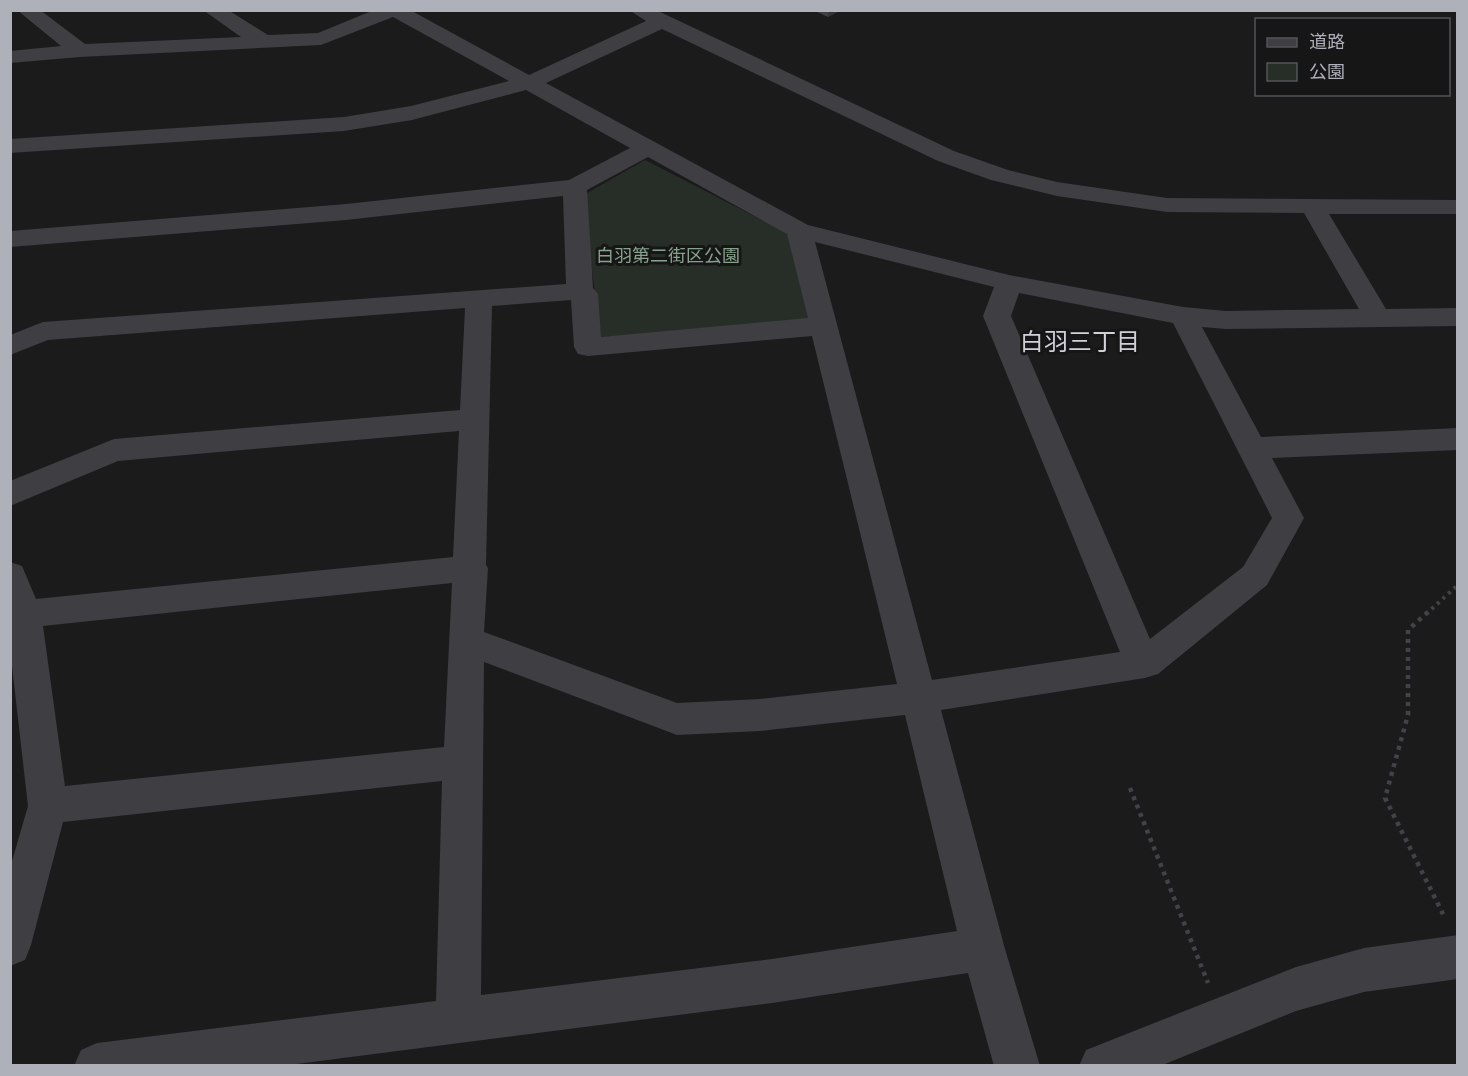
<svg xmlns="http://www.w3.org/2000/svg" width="1468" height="1076" viewBox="0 0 1468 1076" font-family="Jost,'Noto Sans JP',sans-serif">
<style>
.green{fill:#272e28}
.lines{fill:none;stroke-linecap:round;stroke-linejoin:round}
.path-far1{stroke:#424348;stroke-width:4;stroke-dasharray:3 4.5;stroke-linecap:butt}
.path{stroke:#424348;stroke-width:4.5;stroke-dasharray:4 5;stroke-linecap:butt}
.minor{fill:#3e3e43;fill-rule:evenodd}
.wall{fill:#404043}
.shaded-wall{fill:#343437}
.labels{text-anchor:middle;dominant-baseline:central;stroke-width:6;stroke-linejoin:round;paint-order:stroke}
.far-park-label{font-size:18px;fill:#88a38b;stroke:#161617}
.neighbourhood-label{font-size:24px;fill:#cfd1d7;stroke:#161617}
</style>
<rect width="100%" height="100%" fill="#1b1b1c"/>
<path class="green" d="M645 160 791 235 813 324 601 337 582 196Z"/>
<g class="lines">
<path class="path-far1" d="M1426 614 1458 585"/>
<path class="path" d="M1428 612 1408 630V715L1385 798 1445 918
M1130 788 1208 983"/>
<path class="minor" d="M17 10H40L85 44 241 37 203 10H228L268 35 318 33 374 10H410L529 75 646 21 629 10H656L954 151 1008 170 1057 182 1167 198 1458 200V214H1329L1386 309 1458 308V326L1226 329 1202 327 1261 437 1458 428V450L1272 458 1304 518 1267 585 1158 674 1145 678 941 710 1005 949 1040 1066H994L968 973 772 1003 281 1066H74L81 1050 97 1043 436 1001 442 781 63 822 31 945 25 960 10 966V868L28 806 10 649V562L22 566 36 599 453 557 459 431 118 461 10 506V481L114 439 460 410 465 308 48 340 10 355V335L43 322 566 284 563 196 346 220 10 247V231L346 204 569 180 630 148 526 90 412 120 344 131 10 153V139L344 117 411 106 509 81 393 17 321 45 80 57 10 63V51L61 46ZM662 29 938 161 991 180 1057 196 1167 212 1304 213 1359 309 1226 311 1183 307 1009 275 808 225 546 83ZM648 157 787 234 808 318 601 337 598 294 593 288 587 190ZM815 242 994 287 983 316 1120 652 932 680ZM1019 293 1173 323 1272 518 1243 567 1150 639 1011 316ZM571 300 574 347 578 354 588 356 812 336 897 684 760 699 677 703 484 632 488 568 486 565 492 306ZM452 583 444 747 65 786 43 626ZM484 662 677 735 760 731 905 715 957 931 772 959 481 995Z
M1458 935V979L1364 992 1296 1011 1160 1066H1079L1086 1050 1296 967 1364 948Z"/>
</g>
<path class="wall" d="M813 10H841L828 17Z"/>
<path class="shaded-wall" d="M829 10H841L828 17Z"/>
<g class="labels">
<g class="far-park-label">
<text x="668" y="256">白羽第二街区公園</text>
</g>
<g class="neighbourhood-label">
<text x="1080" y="341">白羽三丁目</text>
</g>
</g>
<rect width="1468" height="1076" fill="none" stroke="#afb1ba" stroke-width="24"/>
<rect x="1255" y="18" width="195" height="78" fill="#161617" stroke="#535458" stroke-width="1.5"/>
<rect x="1267" y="38" width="30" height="9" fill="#3e3e43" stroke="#535458" stroke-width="1.5"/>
<text x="1309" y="48" font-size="18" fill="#afb1ba">道路</text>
<rect x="1267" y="63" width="30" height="18" fill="#272e28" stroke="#535458" stroke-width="1.5"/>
<text x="1309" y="78" font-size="18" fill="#afb1ba">公園</text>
</svg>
